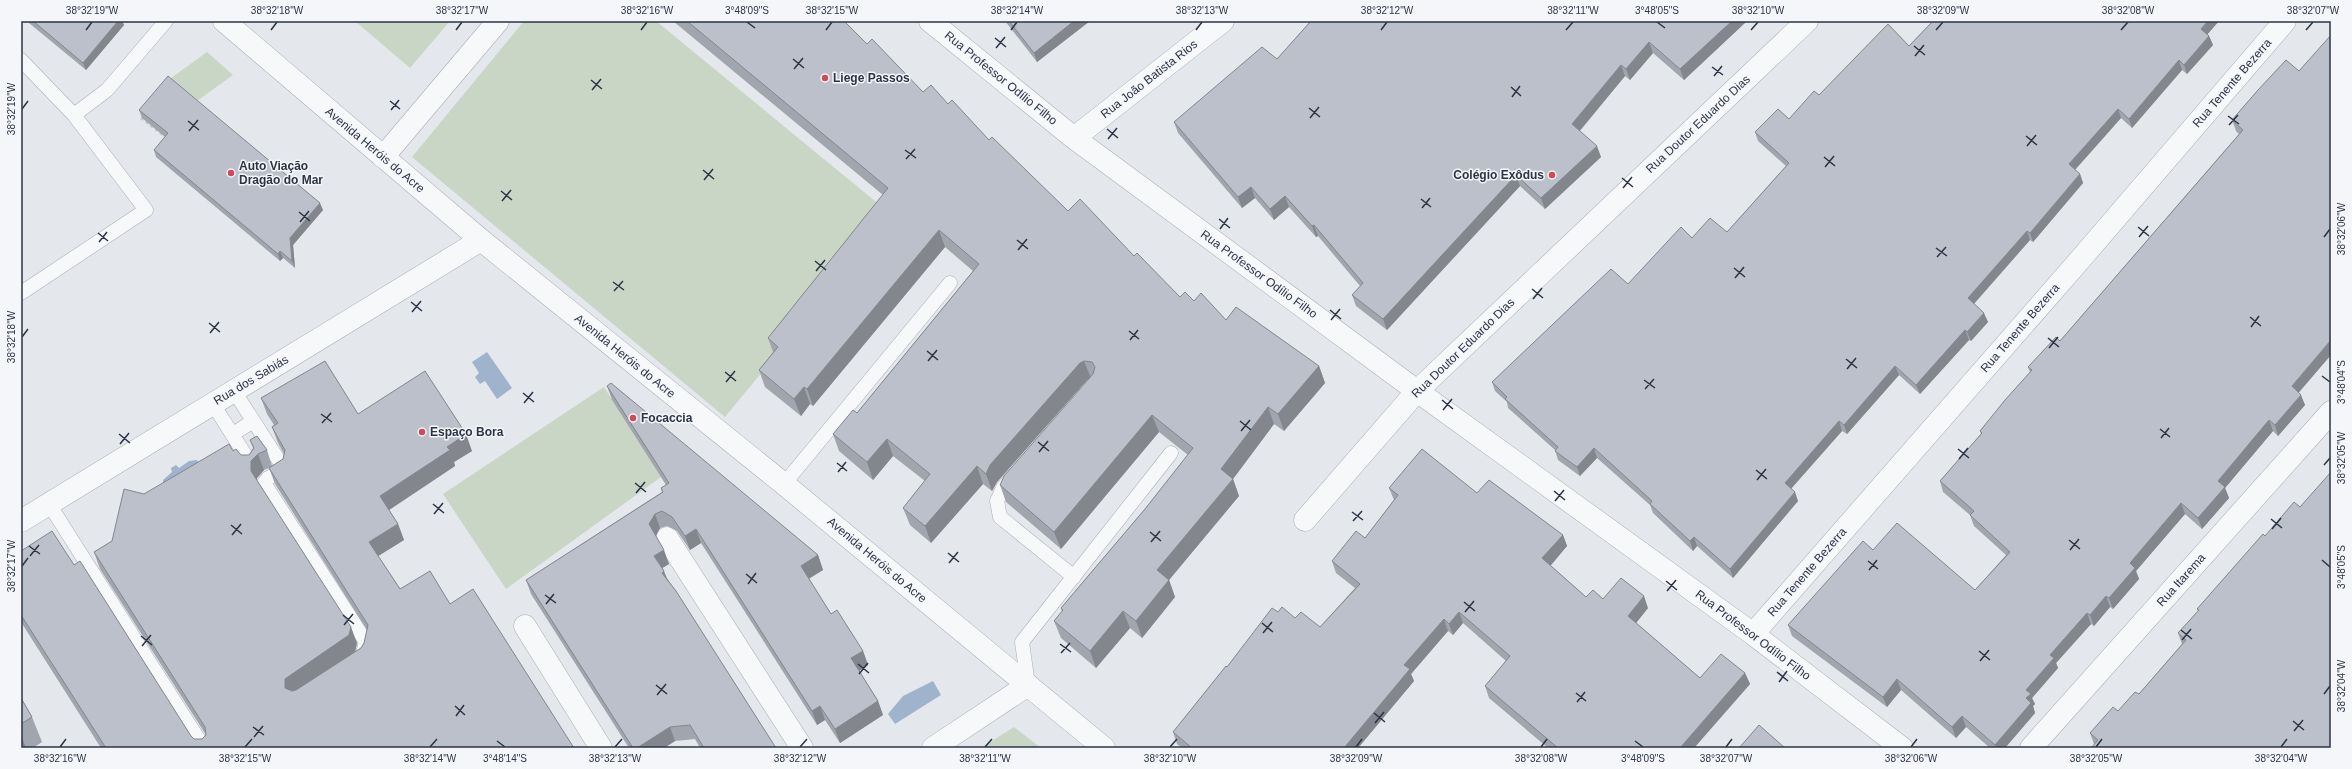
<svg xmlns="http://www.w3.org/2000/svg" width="2352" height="769" viewBox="0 0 2352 769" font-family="Arial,sans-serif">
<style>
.green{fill:#c9d6c5}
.water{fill:#9fb4cc}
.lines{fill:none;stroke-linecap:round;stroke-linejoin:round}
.lane-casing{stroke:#a9aeb7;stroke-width:15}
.street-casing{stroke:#a9aeb7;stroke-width:23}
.path{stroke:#c2c5cb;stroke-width:2.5;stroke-dasharray:3 3;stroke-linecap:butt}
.lane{stroke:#f7f8fa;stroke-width:14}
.street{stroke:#f7f8fa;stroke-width:22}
.wall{fill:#a1a5ae;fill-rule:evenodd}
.shaded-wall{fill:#83868d}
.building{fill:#bbc0ca;stroke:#83868d}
.ticks{fill:none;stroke:#2b3445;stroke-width:1.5}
.poi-dot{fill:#d1495b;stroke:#f4f6f9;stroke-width:1.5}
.labels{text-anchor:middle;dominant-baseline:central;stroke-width:3;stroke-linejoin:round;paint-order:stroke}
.poi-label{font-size:12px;font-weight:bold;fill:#2b3445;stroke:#f4f6f9;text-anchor:start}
.street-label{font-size:12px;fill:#2b3445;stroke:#f4f6f9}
.neatline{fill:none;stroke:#2b3445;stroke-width:1.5}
.ticks-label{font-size:10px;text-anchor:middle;fill:#2b3445}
</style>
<rect width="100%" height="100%" fill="#e4e7ec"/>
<path class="green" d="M355 21H450L410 68Z
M524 21H656L892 215 725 417 412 157Z
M207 52 233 75 197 101 167 81Z
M604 387 661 477 506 589 443 494Z
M1014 727 1041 748H981Z"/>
<path class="water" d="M487 352 512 388 497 399 485 381 480 384 475 377 479 373 472 362Z
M197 460 215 487 163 489V480L172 472 171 468 176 465 179 468 189 461Z
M933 681 941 695 895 724 888 714 903 696Z"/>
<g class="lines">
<defs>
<path id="lane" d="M21 60 74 115 146 210 21 293
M74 115 107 90 166 21
M234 391 283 467 281 472 268 478 264 483 366 642 362 657
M213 404 251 464
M233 434 253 421
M1013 476 1003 488 997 501 1000 517 1074 577
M784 484 950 283
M49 504 204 748
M1028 685 1022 642 1171 453"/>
<path id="street" d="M224 21 481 240 784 484 1104 748
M930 21 1074 138 1417 391 1753 634 1902 748
M1074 138 1223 21
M383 157 498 21
M1305 520 1417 391 1807 21
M21 521 481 240
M667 538 802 748
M525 626 601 748
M1753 634 2078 262 2285 21
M933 748 1028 685
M2031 748 2331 412"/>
</defs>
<use href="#lane" class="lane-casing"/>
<use href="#street" class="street-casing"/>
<path class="path" d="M141 118 163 135"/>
<use href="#lane" class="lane"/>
<use href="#street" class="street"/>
</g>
<path class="wall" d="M29 21H122L124 25 86 70 29 23Z
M673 21H844L867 44 923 92 948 104 989 140 1068 211 1134 256 1180 297 1194 301 1226 320 1319 366 1325 383 1284 431 1274 424 1233 479 1239 496 1169 580 1175 597 1142 638 1130 628 1096 668 1061 638 1054 621 1062 612 1061 608 1145 509 1188 455 1159 432 1061 549 1006 502 1000 485 1089 379 1087 380 997 482 992 491 983 484 931 543 910 525 903 508 925 481 893 456 873 480 839 451 833 434 857 413 973 271 945 247 813 406 810 404 801 416 765 387 759 370 773 352 768 338 883 195Z
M1005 21H1090L1037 62Z
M1311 21H1747L1684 80 1653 53 1630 80 1625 76 1580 131 1601 157 1545 209 1520 186 1387 330 1356 306 1352 295 1360 286 1318 236 1316 237 1289 207 1274 220 1255 198 1242 208 1178 133 1174 122 1277 59Z
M1933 21H2219L2207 35 2209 36 2213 45 2187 74 2182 70 2132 128 2121 118 2075 170 2080 174 2083 183 2033 242 2030 240 1974 304 1988 322 1971 341 1969 340 1920 394 1899 375 1847 434 1842 431 1791 489 1798 501 1733 578 1697 546 1693 551 1653 513 1650 505 1597 458 1580 476 1558 460 1555 450 1508 408 1507 402 1495 391 1492 382 1692 238 1727 232 1786 166 1758 141 1755 132 1789 119 1819 95 1909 46Z
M2258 90 2299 393 2305 405 2278 436 2273 431 2225 488 2229 498 2202 529 2185 514 2136 571 2139 579 2113 609 2110 607 2094 626 2091 624 2056 663 2058 668 2032 698 2035 704 2033 706 2035 713 2005 748H1990L1966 727 1956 738 1901 690 1887 707 1792 636 1788 625 1873 550 1975 590 2006 555 1974 526 1970 515 1943 492 1940 481 1981 434 1980 431 2030 372 2028 367 2060 341 2239 134 2236 131 2232 120Z
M139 110 323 210 293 245 295 268 283 258 280 261 156 157 154 150 165 137 142 118Z
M607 386 818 555 823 570 809 579 831 614 863 651 868 665 859 671 878 701 883 715 840 743 825 720 817 725 701 543 690 550 677 531 667 526 660 528 656 536 669 564 662 568 667 578 776 748H700L695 739 675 741 664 748H629L531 594 526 580 662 492 661 488 666 485 612 400Z
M261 398 358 414 472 451 454 462 455 466 389 510 398 524 404 540 378 556 400 589 450 604 574 748H101L21 622V551L74 565 191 736 194 739H202L206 735 100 569 94 552 112 541 144 494 233 451 241 455H249L253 448 250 440 267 450 272 466 283 459 284 454 278 443 272 427 274 425 267 414ZM269 468 275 484 367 630 364 643 361 648 355 652 357 643 257 481V478L264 470Z
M1389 488 1477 493 1563 535 1567 546 1550 565 1586 597 1603 599 1648 608 1636 623 1700 678 1745 673 1750 684 1694 748H1548L1489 698 1485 686 1506 661 1463 623 1453 635 1448 631 1411 674 1414 681 1358 748H1182L1177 744 1173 732 1227 667 1278 612 1320 627 1355 588 1336 573 1332 561 1365 538 1394 500Z
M2300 507 2331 748 2094 744 2090 733 2139 694 2182 644 2178 633 2198 611 2197 609 2265 536Z
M21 698 32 717 42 742 33 748H21Z"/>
<path class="shaded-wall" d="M118 21H122L124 25 86 70 83 63Z
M1074 21H1090L1037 62 1034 53Z
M1732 21H1747L1684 80 1680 69Z
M2208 21H2219L2204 38 2201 29Z
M2209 36 2213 45 2187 74 2184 65Z
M1649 42 1653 53 1630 80 1626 69Z
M2179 60 2182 70 2132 128 2129 119Z
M1621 65 1625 76 1576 135 1572 124Z
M2118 109 2121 118 2072 173 2069 164Z
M1597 146 1601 157 1545 209 1541 198Z
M2080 174 2083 183 2033 242 2030 233Z
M1516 175 1520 186 1387 330 1383 319Z
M1251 187 1255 198 1242 208 1238 197Z
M1285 196 1289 207 1274 220 1270 209Z
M320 203 323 210 293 245 295 268 292 261 290 238Z
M1314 225 1318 236 1316 237 1312 226Z
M939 230 945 247 813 406 807 389Z
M2027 231 2030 240 1971 307 1968 298Z
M280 251 283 258 280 261 278 254Z
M1984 313 1988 322 1971 341 1967 332Z
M1965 330 1969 340 1920 394 1916 385Z
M2331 340V355L2295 397 2292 386Z
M1084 361 1091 378 1087 380 997 482 992 491 986 474 990 465 1080 363Z
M1319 366 1325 383 1284 431 1278 414Z
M1895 366 1899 375 1847 434 1844 425Z
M804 387 810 404 801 416 794 399Z
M2301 395 2305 405 2278 436 2275 425Z
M1268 407 1274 424 1233 479 1239 496 1169 580 1175 597 1142 638 1136 621 1157 570 1221 469Z
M1152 415 1159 432 1061 549 1054 532Z
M2269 420 2273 431 2225 488 2229 498 2202 529 2198 518 2218 481Z
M1839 421 1842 431 1788 492 1785 483Z
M466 434 472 451 454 462 455 466 386 512 380 496 447 447Z
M887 439 893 456 873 480 867 462Z
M1594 448 1597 458 1580 476 1577 467Z
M258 454 264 470 257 478V488L251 471V461Z
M977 466 983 484 931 543 925 526Z
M1795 492 1798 501 1733 578 1730 569Z
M2181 503 2185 514 2136 571 2139 579 2113 609 2109 598 2130 563Z
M655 514 660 528 655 538 649 524Z
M398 524 404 540 375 558 369 542Z
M696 529 701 543 690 550 685 536Z
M1563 535 1567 546 1547 570 1542 558Z
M1694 537 1697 546 1693 551 1690 541Z
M664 550 669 564 659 570 654 556Z
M818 555 823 570 806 580 801 566Z
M664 571 669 585 662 573Z
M1644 596 1648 608 1632 628 1628 616Z
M2106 596 2110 607 2094 626 2090 615Z
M1123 611 1130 628 1096 668 1090 651Z
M1459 612 1463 623 1453 635 1449 624Z
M2087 613 2091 624 2056 663 2058 668 2032 698 2035 704 2033 706 2035 713 2005 748H1996L1995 745 2026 690 2050 655Z
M1444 619 1448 631 1411 674 1414 681 1358 748H1344L1404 665Z
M351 627 357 643 355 652 291 695 285 688V679Z
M863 651 868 665 857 672 851 658Z
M1745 673 1750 684 1694 748H1680Z
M1897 679 1901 690 1887 707 1883 697Z
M878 701 883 715 840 743 835 729Z
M820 706 825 720 817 725 812 711Z
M1962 716 1966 727 1956 738 1952 727Z
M670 727 675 741 664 748H637Z
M21 735 26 748H21Z"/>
<path class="building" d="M33 21H118L83 63Z
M687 21H844L867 44 872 39 923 92 931 85 948 104 952 100 989 140 992 137 1068 211 1080 199 1134 256 1137 253 1180 297 1185 292 1194 301 1201 293 1226 320 1236 307 1319 366 1278 414 1268 407 1221 469 1233 479 1157 570 1169 580 1136 621 1123 611 1090 651 1054 621 1063 610 1061 608 1145 509 1193 448 1152 415 1054 532 1000 485 1004 476 1093 374 1095 367 1092 362 1084 361 1080 363 990 465 986 474 977 466 925 526 903 508 930 474 887 439 867 462 833 434 853 410 857 413 979 264 939 230 807 389 804 387 794 399 759 370 778 347 768 338 888 188Z
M1009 21H1074L1034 53Z
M1311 21H1732L1680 69 1649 42 1626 69 1621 65 1572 124 1597 146 1541 198 1516 175 1383 319 1352 295 1363 283 1314 225 1312 226 1285 196 1270 209 1251 187 1238 197 1174 122 1262 47 1277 59Z
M1933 21H2208L2201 29 2209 36 2184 65 2179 60 2129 119 2118 109 2069 164 2080 174 2030 233 2027 231 1968 298 1984 313 1967 332 1965 330 1916 385 1895 366 1844 425 1839 421 1785 483 1795 492 1730 569 1694 537 1690 541 1650 504 1652 501 1594 448 1577 467 1555 451 1558 447 1505 399 1507 397 1492 382 1611 269 1628 284 1681 227 1692 238 1710 218 1727 232 1789 163 1755 132 1778 109 1789 119 1814 91 1819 95 1888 24 1909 46Z
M2331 35V340L2292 386 2301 395 2275 425 2269 420 2218 481 2225 487 2198 518 2181 503 2130 563 2135 568 2109 598 2106 596 2090 615 2087 613 2050 655 2054 658 2026 690 2031 694 2026 698 2031 703 1995 745 1962 716 1952 727 1897 679 1883 697 1788 625 1863 541 1873 550 1897 523 1975 590 2010 552 1970 515 1974 511 1940 481 1982 433 1980 431 2005 400 2032 370 2028 367 2056 337 2060 341 2243 130 2232 120 2258 90 2286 60 2299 71Z
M168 76 320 203 290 238 292 261 280 251 278 254 154 150 168 133 139 110Z
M325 361 358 414 425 371 466 434 447 447 450 450 380 496 398 524 369 542 400 589 430 571 450 604 473 589 574 748H106L21 615V551L52 531 74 565 80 561 191 736 194 739H202L206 735 205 727 94 552 112 541 124 489 144 494 229 444 233 451 236 449 241 455H249L254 448 250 440 257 436 267 450 258 454 251 461V471L351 627 349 635 285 679V688L292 691 296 690 361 648 364 643 368 625 269 468 283 459 285 450 272 427 278 423 261 398Z
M611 383 818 555 801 566 831 614 837 610 863 651 851 658 878 701 835 729 820 706 812 711 696 529 685 536 672 517 662 511 655 514 649 524 664 550 654 556 664 571 662 573 676 591 776 748H704L690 725 670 727 637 748H633L526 580 663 492 661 488 669 483 607 386Z
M1422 449 1477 493 1489 480 1563 535 1542 558 1586 597 1593 590 1603 599 1621 578 1644 596 1628 616 1700 678 1721 654 1745 673 1680 748H1558L1485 686 1510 656 1459 612 1449 624 1444 619 1404 665 1410 669 1344 748H1191H1192L1173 732 1226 666 1227 667 1272 608 1278 612 1282 607 1295 618 1301 612 1320 627 1360 584 1332 561 1356 531 1365 538 1398 495 1389 488Z
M2331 472V748H2091L2098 740 2090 733 2113 707 2118 711 2135 692 2139 694 2186 640 2178 633 2199 610 2197 609 2263 534 2265 536 2294 502 2300 507Z
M21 698 32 717 21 724Z
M1759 725 1785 748H1739Z"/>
<path class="ticks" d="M747 22 755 28M1657 22 1665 28M86 30 92 22M271 30 277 22M456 30 462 22M641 30 647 22M826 30 832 22M1011 30 1017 22M1196 30 1202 22M1381 30 1387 22M1566 30 1573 22M1751 30 1758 22M1936 30 1943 22M2121 30 2128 22M2306 30 2313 22M995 38 1006 47M1914 46 1925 55M996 48 1005 37M1915 56 1924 45M793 59 804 68M1712 67 1723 75M794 69 803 58M1714 76 1722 66M591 80 602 89M1511 87 1521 96M592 90 601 79M1512 97 1520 86M390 101 400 109M1309 108 1320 117M22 109 28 101M391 110 399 100M2228 116 2239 124M1310 118 1319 107M188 121 199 130M2229 125 2238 115M1107 129 1118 138M189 131 198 120M2026 136 2037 145M1108 139 1117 128M2027 146 2036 135M905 150 916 158M1824 157 1835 166M906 159 915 149M1825 167 1834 156M703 170 714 179M1622 178 1633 187M704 180 713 169M1623 188 1632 177M501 191 512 200M1421 199 1431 207M502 201 511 190M1422 208 1430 198M299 212 310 221M1219 219 1230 228M300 222 309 211M2138 227 2149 236M1220 229 1228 218M98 233 108 241M2139 237 2148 226M2324 237 2330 229M1017 240 1028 249M99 242 107 232M1936 248 1947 256M1018 250 1027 239M1937 257 1946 247M815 261 826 270M1734 268 1745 277M816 271 825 260M1735 278 1744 267M613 282 624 290M1532 289 1543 298M614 291 623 281M1533 299 1542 288M411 302 422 311M1330 310 1341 319M412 312 421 301M2250 317 2261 326M1331 320 1340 309M209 323 220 332M2251 327 2259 316M1129 331 1139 339M210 333 219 322M22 337 28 329M2048 338 2059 347M1130 340 1138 330M2049 348 2058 337M927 351 938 360M1846 359 1857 368M928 361 937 350M1847 369 1856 358M725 372 736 381M2322 376 2330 382M1644 380 1655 388M726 382 735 371M1645 389 1654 379M523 393 534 402M1442 400 1453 409M524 403 533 392M1443 410 1452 399M321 414 332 422M1240 421 1251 430M322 423 331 413M2160 429 2170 437M1241 431 1250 420M119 434 130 443M2161 438 2169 428M1038 442 1049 451M120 444 129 433M1958 449 1969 458M1039 452 1048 441M1959 459 1968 448M837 463 847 471M2324 465 2330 458M1756 470 1767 479M838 472 846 462M1757 480 1766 469M635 483 646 492M1554 491 1565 500M636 493 645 482M1555 501 1564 490M433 504 444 513M1352 512 1363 520M434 514 443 503M2271 519 2282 528M1353 521 1362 511M231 525 242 534M2272 529 2281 518M1150 532 1161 541M232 535 241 524M2069 540 2080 549M1151 542 1160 531M29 546 40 554M2070 550 2079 539M948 553 959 562M30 556 39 545M2322 560 2330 567M1868 561 1878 569M949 563 958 552M22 566 28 558M1869 570 1877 560M746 574 757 583M1666 581 1677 590M748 584 756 573M1667 591 1676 580M545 595 556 603M1464 602 1475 611M546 604 554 594M1465 612 1474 601M343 615 354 624M1262 623 1273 632M344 625 353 614M2181 630 2192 639M1263 633 1272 622M141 636 152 645M2182 640 2191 629M1060 644 1071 652M142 646 151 635M1979 651 1990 660M1061 653 1070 643M1980 661 1989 650M858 664 869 673M1777 672 1788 681M859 674 868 663M1779 682 1787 671M656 685 667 694M1576 693 1586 701M2324 694 2330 686M657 695 666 684M1577 702 1585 692M455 706 465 715M1374 713 1385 722M456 716 464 705M2293 721 2304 730M1375 723 1384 712M253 727 264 735M2294 731 2303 720M254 737 263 726M497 741 505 747M1635 741 1643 747M60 747 66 739M245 747 252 739M430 747 437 739M615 747 622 739M800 747 807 739M985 747 992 739M1170 747 1177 739M1356 747 1362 739M1541 747 1547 739M1726 747 1732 739M1911 747 1917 739M2096 747 2102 739M2281 747 2287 739"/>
<g class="poi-dot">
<circle cx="825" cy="78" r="4"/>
<circle cx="231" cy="173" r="4"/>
<circle cx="1552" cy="175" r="4"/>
<circle cx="633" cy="418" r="4"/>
<circle cx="422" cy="432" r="4"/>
</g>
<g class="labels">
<g class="poi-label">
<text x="833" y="78">Liege Passos</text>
<text x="239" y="166">Auto Viação<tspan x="239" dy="14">Dragão do Mar</tspan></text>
<text x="1544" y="175" text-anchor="end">Colégio Exôdus</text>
<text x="641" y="418">Focaccia</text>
<text x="430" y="432">Espaço Bora</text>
</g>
<g class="street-label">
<text transform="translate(1001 78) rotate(39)">Rua Professor Odílio Filho</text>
<text transform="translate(1149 79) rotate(-38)">Rua João Batista Rios</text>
<text transform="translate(2232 83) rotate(-49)">Rua Tenente Bezerra</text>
<text transform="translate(1698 124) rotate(-43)">Rua Doutor Eduardo Dias</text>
<text transform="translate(375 150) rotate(40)">Avenida Heróis do Acre</text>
<text transform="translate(1259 274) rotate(36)">Rua Professor Odílio Filho</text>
<text transform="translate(2020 328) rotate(-49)">Rua Tenente Bezerra</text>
<text transform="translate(1463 348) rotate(-44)">Rua Doutor Eduardo Dias</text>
<text transform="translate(625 356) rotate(39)">Avenida Heróis do Acre</text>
<text transform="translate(251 380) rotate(-31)">Rua dos Sabiás</text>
<text transform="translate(877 560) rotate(40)">Avenida Heróis do Acre</text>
<text transform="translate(1807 572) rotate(-49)">Rua Tenente Bezerra</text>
<text transform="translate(2181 580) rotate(-48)">Rua Itarema</text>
<text transform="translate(1753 635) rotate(37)">Rua Professor Odílio Filho</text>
</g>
</g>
<rect width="2352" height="769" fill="none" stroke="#f4f6f9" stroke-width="44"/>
<rect x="22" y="22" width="2308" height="725" class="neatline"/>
<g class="ticks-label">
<text x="92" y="14">38°32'19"W</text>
<text x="277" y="14">38°32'18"W</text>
<text x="462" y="14">38°32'17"W</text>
<text x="647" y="14">38°32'16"W</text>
<text x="747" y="14">3°48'09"S</text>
<text x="832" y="14">38°32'15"W</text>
<text x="1017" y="14">38°32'14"W</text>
<text x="1202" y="14">38°32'13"W</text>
<text x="1387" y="14">38°32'12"W</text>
<text x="1573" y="14">38°32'11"W</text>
<text x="1657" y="14">3°48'05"S</text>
<text x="1758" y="14">38°32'10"W</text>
<text x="1943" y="14">38°32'09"W</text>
<text x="2128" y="14">38°32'08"W</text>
<text x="2313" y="14">38°32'07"W</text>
<text transform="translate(11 109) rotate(-90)" y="4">38°32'19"W</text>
<text transform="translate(2341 229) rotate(-90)" y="4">38°32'06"W</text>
<text transform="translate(11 337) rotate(-90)" y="4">38°32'18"W</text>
<text transform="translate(2341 382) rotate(-90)" y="4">3°48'04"S</text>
<text transform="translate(2341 458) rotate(-90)" y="4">38°32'05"W</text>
<text transform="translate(11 566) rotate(-90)" y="4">38°32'17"W</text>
<text transform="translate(2341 567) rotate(-90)" y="4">3°48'05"S</text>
<text transform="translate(2341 686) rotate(-90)" y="4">38°32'04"W</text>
<text x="60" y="762">38°32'16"W</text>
<text x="245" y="762">38°32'15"W</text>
<text x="430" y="762">38°32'14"W</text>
<text x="505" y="762">3°48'14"S</text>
<text x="615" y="762">38°32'13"W</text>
<text x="800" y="762">38°32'12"W</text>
<text x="985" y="762">38°32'11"W</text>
<text x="1170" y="762">38°32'10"W</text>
<text x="1356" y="762">38°32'09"W</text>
<text x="1541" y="762">38°32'08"W</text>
<text x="1643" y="762">3°48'09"S</text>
<text x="1726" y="762">38°32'07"W</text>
<text x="1911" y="762">38°32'06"W</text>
<text x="2096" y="762">38°32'05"W</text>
<text x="2281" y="762">38°32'04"W</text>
</g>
</svg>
